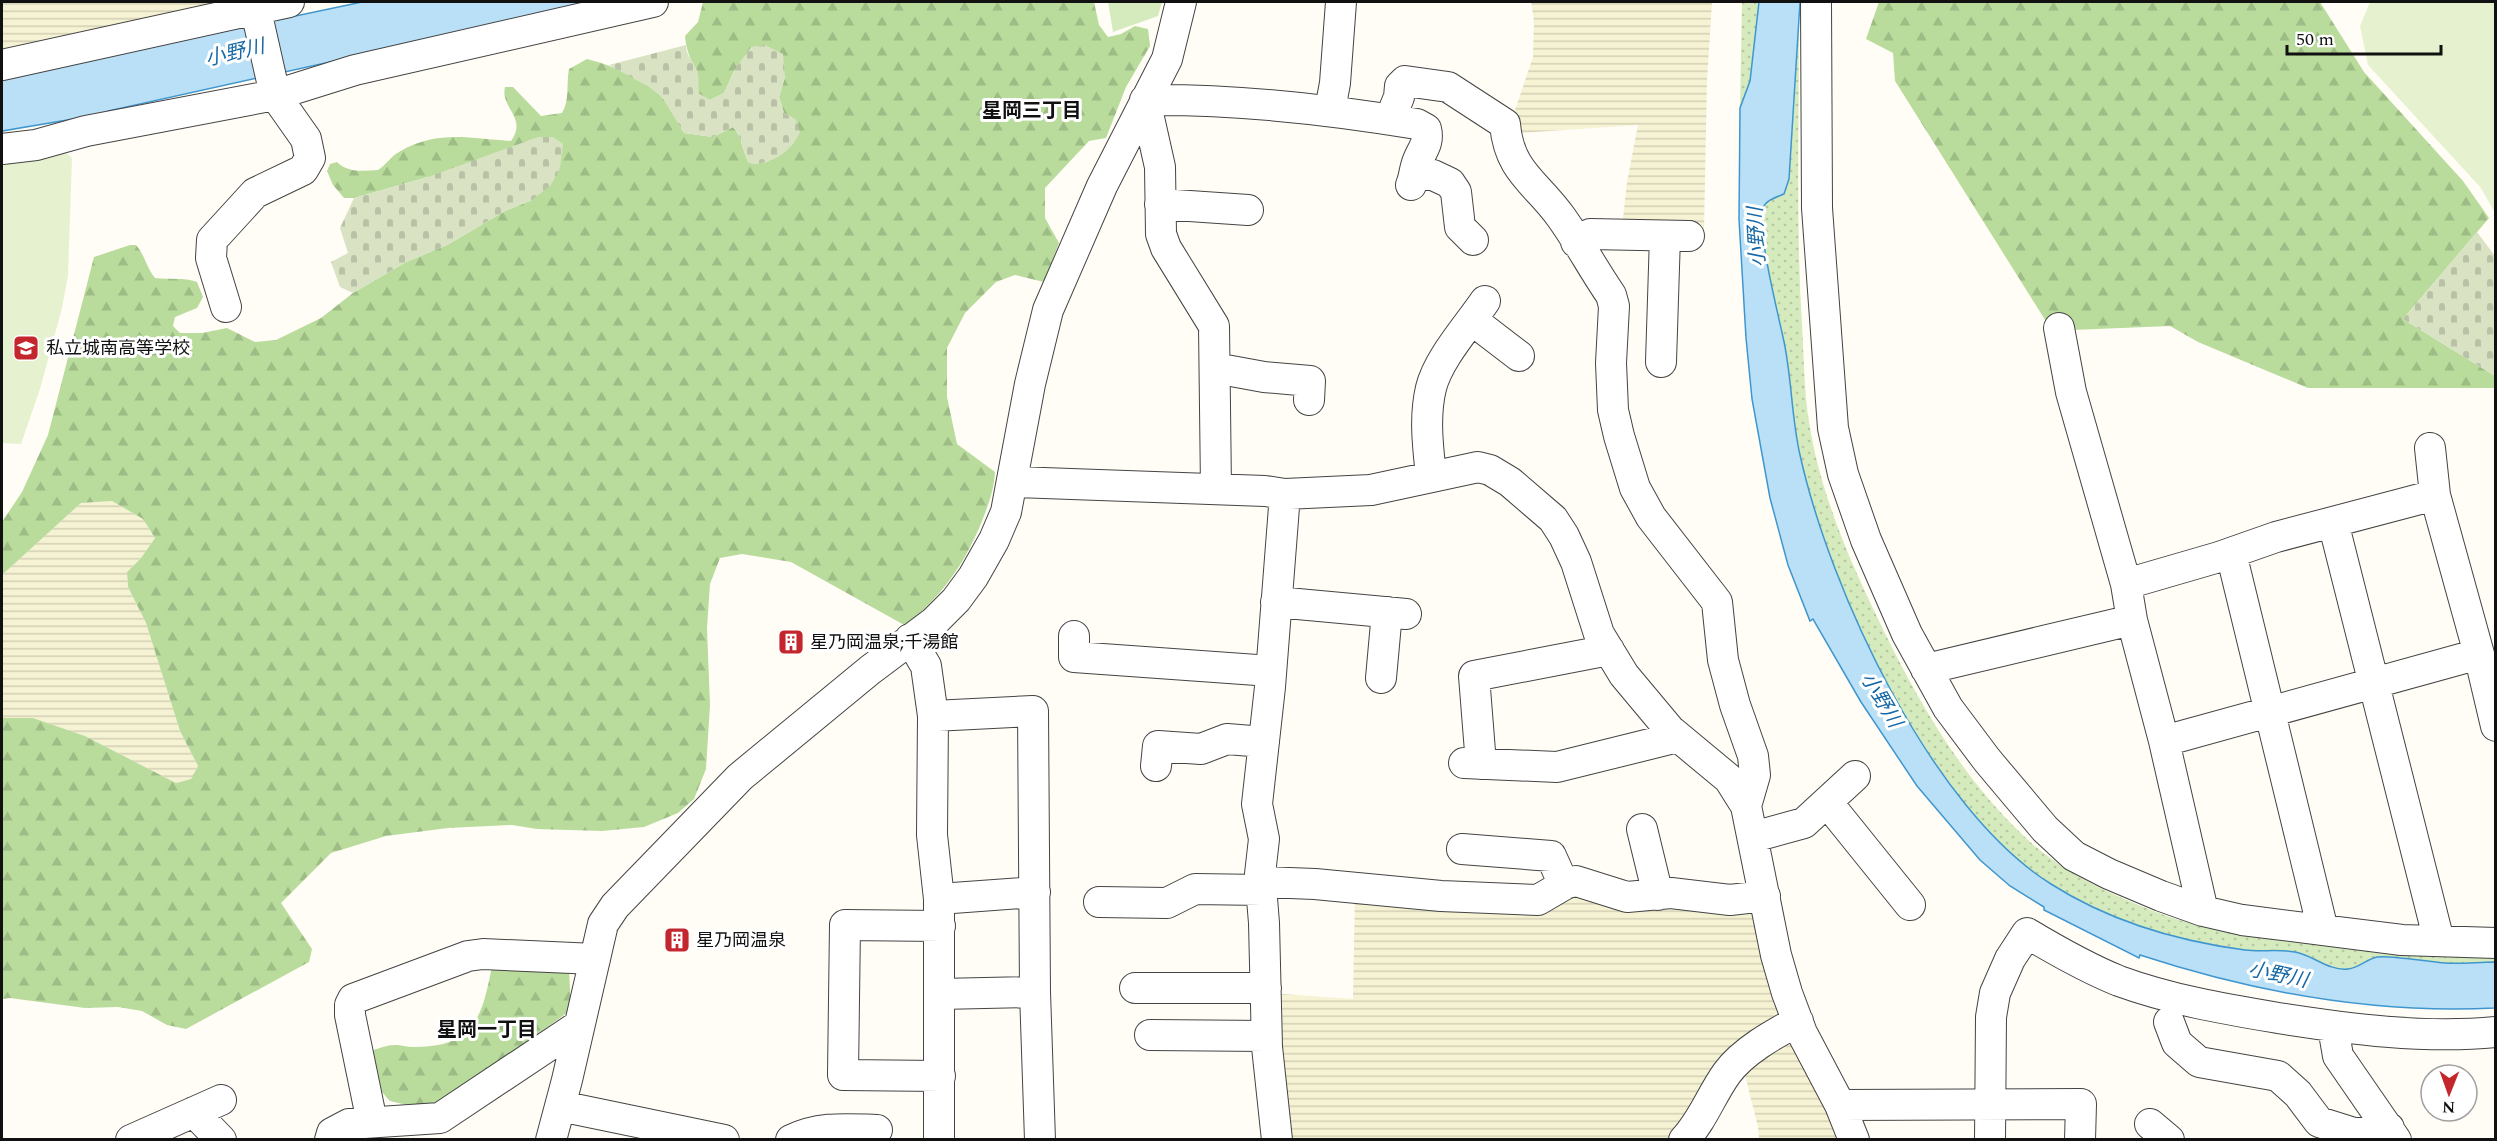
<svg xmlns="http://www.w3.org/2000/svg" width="2497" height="1141" viewBox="0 0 2497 1141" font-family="Spectral,'Noto Sans JP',serif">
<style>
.farmland{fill:url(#farmland-rules)}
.grass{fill:url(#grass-dots)}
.forest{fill:url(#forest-firs)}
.cemetery{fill:url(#cemetery-stones)}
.park{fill:#d5ebbd}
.pitch{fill:#e6f2cf}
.water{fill:#b9e0f7;stroke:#3f96cf;stroke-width:1.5}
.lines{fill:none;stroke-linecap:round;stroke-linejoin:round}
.minor-casing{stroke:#444;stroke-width:32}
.minor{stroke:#fff;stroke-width:30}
.labels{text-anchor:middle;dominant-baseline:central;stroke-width:6;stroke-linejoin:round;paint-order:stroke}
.poi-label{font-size:18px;fill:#111;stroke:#fff;text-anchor:start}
.water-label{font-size:20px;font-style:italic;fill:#1768a6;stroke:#fff}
.neighbourhood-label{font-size:20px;font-weight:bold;fill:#111;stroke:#fff}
</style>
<defs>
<pattern id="farmland-rules" width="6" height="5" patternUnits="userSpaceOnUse" patternTransform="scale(1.5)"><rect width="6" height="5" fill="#f6f3d4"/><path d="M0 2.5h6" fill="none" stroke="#d2cfb5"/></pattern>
<pattern id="grass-dots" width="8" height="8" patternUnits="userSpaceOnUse" patternTransform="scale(1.5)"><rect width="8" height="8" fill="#d5ebbd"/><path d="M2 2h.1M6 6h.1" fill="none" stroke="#b6c8a1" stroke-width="1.8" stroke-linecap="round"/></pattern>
<pattern id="forest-firs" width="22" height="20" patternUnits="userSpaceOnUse" patternTransform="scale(1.5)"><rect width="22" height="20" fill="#b9dc9c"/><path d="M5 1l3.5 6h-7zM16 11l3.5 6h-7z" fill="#9ebc85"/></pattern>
<pattern id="cemetery-stones" width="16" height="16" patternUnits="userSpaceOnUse" patternTransform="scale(1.5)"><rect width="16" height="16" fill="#d9e3c4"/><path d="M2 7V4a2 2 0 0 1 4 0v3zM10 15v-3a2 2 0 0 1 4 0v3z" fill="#b9c2a7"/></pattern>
</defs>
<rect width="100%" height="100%" fill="#fffdf5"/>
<path class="farmland" d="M2 2H217L138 30 2 60Z
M1531 2H1712L1707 80 1704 229 1622 227 1627 182 1638 125 1519 133 1511 122 1533 57 1534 21Z
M112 501 143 519 155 538 141 558 127 572 128 587 146 623 180 731 198 766 191 779 176 783 85 736 33 718H2V575L81 503Z
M1571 890 1755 902 1790 1019 1680 1139H1282L1270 993 1353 999 1355 893Z
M1794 1031 1847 1139H1759L1758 1127 1744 1071Z"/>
<path class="grass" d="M1742 2H1759L1750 81 1740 108Z
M1799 33C1799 131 1796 229 1802 326 1804 358 1804 391 1809 422 1820 492 1848 557 1879 621 1917 700 1962 779 2028 840 2063 872 2107 893 2151 910 2209 934 2271 937 2332 942 2387 946 2441 951 2495 955V962C2479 962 2462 964 2445 963 2428 962 2391 955 2377 957 2367 959 2359 968 2348 969 2328 971 2313 955 2295 952 2279 949 2261 952 2245 950 2177 941 2109 921 2051 884 1931 809 1830 590 1800 455 1791 416 1792 376 1783 337 1778 314 1756 226 1763 208 1766 200 1777 197 1784 194L1794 109 1796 43Z"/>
<path class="forest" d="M703 2H1094L1099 25 1108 37 1121 34 1135 26 1148 29 1150 46 1126 87 1106 138 1089 141 1045 188V218L1059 243 1044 282 1015 275 996 282 965 313 947 348V397L957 444 995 472C994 492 987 508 980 526 961 570 942 594 906 626L791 562 742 554 720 558 710 584 707 628 710 705 706 769 694 799 678 813 644 827 602 831 537 829 512 825 448 828 386 836 331 853 281 903 312 949 309 962 186 1029 167 1025 142 1011 118 1007 85 1008 10 998 2 999V718H33L85 736 176 783 191 779 198 766 180 731 146 623 128 587 127 572 141 558 155 538 143 519 112 501 81 503 2 575V522L22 492 48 435 94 257 130 245H136C145 255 146 267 155 278 169 280 184 277 197 282L203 297 197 308 175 317 173 326 180 333H202L227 328 255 342 276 340 321 318 353 293 406 262 447 245 505 211 532 200 428 177 354 198H344L333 185 327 171 330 164 337 162C348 173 364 171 378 170 386 165 391 156 399 152 439 129 470 139 511 141 528 118 500 108 505 87H513L541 116 562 113C570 100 566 84 569 69L587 59C610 65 645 78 662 97 670 106 677 121 684 133L713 137 733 127C742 136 742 151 749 163 781 167 784 144 796 120L784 113 779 97 785 77 735 69 724 93 710 100 698 94C700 66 687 62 685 36L698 22Z
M1879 2H2320L2364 72 2463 181 2489 218 2403 319 2495 376 2494 388H2308L2198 342 2170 326 2072 330 2049 326 1895 81 1893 53 1866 39Z
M492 966 569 969 571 1010 451 1096 428 1105H407L390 1101 382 1092 373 1050C380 1048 388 1045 395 1045 401 1045 407 1047 414 1047 474 1047 482 1018 492 966Z"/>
<path class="cemetery" d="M686 45C686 56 692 59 696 68 700 76 698 85 698 93L710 100 724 93 735 69 751 47 765 45 783 54 785 77 779 97 784 113 796 120 800 132C791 152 771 166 749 163 742 151 742 136 733 127L713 137 684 133 662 97 649 87 609 65Z
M538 137H553L563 144 560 168 551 185 532 200 505 211 447 245 406 262 353 293 340 287 331 262 348 253 340 228 354 198 428 177Z
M2477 232 2495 256V376L2403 319Z"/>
<path class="park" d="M1108 2H1162L1158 16 1113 32Z"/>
<path class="pitch" d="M2370 2H2495V213L2481 188 2368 65 2360 26Z
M65 152 72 158 68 275 62 308 40 389 21 444 2 443V162Z"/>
<path class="water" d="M362 2H602L108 111V120L85 117 2 131V78Z
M1759 2H1800L1789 179 1784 194C1777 197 1766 200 1763 208 1756 226 1778 314 1783 337 1792 376 1791 416 1800 455 1830 590 1931 809 2051 884 2109 921 2177 941 2245 950 2261 952 2279 949 2295 952 2313 955 2328 971 2348 969 2359 968 2367 959 2377 957 2392 955 2428 962 2445 963 2462 964 2479 962 2495 962V1008C2376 1014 2253 992 2140 955L2139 958 2044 910V907L2010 886 1980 860 1917 786 1861 702 1813 619 1810 621 1788 565 1770 498 1752 399 1746 338 1739 219 1740 108 1750 81Z"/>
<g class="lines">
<defs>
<path id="minor" d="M1816 2 1817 208 1833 428 1843 474 1866 540 1907 634 1948 708 1987 760 2045 829 2074 856 2109 874 2161 896 2203 911 2242 920 2402 940 2496 943
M2 65 289 2
M1330 110 1335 83 1341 2
M1390 119 1399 97 1400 86 1405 81 1448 87 1505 124C1509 172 1536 182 1561 217 1579 242 1593 269 1611 295L1614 306 1611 363 1613 410 1619 436 1635 488 1651 517 1717 602 1723 660 1735 705 1753 756 1755 775 1746 806
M2 149 36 145 86 131 275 95 355 70 653 2
M1415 175H1433L1450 183 1456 192 1460 227 1473 240
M1160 204 1248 210
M1576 242 1590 234 1689 236
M226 307 211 258 212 240 255 193 303 170 310 158 306 139 275 95 257 15V2
M1472 320 1519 356
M2059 328 2071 392 2126 584 2132 620 2164 741 2203 911
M1661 362 1665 236
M1215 368 1264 377 1310 381 1309 400
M2430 448 2435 495 2479 654 2496 726
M1431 476C1428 447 1424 417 1431 388 1438 359 1468 326 1485 301
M1013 482 1265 491 1285 494 1270 687 1257 804 1264 839 1260 874 1264 923 1267 1047 1277 1140
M1216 489 1214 326 1166 248 1161 234 1160 167 1145 100C1236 99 1327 109 1417 124L1426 129C1430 145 1420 151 1416 166 1414 173 1414 178 1411 185
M1285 494 1371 490 1478 467 1490 470 1510 482 1553 519 1564 536 1576 562 1599 634 1624 675 1670 730 1729 779 1746 806 1776 955 1787 993 1802 1033 1840 1105 1854 1140
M2333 522 2439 941
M2231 553 2323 930
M2126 584 2219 557 2276 537 2435 495
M1276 602 1406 614
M1074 636V657L1271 671
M910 639 926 666 933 716 932 835 939 899V1140
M1926 669 2132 620
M1381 678 1387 612
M933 716 1033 711 1035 992 1040 1140
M2164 741 2479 654
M1464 763 1557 767 1678 737
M1481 764 1474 676 1609 650
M1156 766 1158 746 1201 749 1227 739 1264 742
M1827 802 1910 905
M1642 829 1658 895
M1753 837 1804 823 1855 776
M1462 849 1551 856 1564 885
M1261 882 1315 884 1441 896 1538 900 1567 883 1576 881 1627 897 1671 893 1730 900 1765 896
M939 899 1035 892
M1099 902 1167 903 1195 889 1262 890
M940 926 845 925 843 1075 940 1076
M1135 988H1266
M940 994 1035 992
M2169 1022 2177 1043 2199 1062 2278 1076 2298 1094 2319 1122 2354 1133H2373L2389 1128
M2333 1027 2338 1056 2396 1140
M1150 1035 1266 1036
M1840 1105 2081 1104 2080 1140
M560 1106 724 1140
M194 1112 221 1140
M372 1122 350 1015V1005L353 999 468 956 483 954 595 959
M2150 1124 2169 1140
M131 1140 221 1100
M330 1140 332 1133 349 1124 440 1118 578 1026
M551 1140 567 1080 603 924 615 906 740 777 870 670 934 622 956 600 973 577 994 540 1006 512 1030 384 1048 310 1102 186 1167 59 1181 2
M791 1140C820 1126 846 1129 877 1130
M1684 1140C1703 1120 1711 1095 1727 1073 1743 1051 1774 1034 1798 1021
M1990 1140 1991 1017 1995 993 2010 959 2027 933C2057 951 2087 968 2119 981 2171 1000 2225 1009 2278 1018 2349 1029 2424 1039 2496 1032"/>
</defs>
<use href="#minor" class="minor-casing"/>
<use href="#minor" class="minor"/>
</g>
<defs>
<symbol id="school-square" viewBox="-11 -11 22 22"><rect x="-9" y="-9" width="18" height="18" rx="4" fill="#c4262e" stroke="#fff"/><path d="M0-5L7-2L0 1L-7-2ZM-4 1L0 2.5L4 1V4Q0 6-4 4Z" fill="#fff"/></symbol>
<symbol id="building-square" viewBox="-11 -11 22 22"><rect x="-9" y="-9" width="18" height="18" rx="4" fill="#c4262e" stroke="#fff"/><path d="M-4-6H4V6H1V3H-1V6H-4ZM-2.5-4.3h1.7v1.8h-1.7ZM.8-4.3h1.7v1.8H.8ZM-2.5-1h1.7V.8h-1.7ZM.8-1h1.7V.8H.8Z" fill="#fff"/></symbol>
</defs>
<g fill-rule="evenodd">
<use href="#school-square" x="11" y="333" width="30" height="30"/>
<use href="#building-square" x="776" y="627" width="30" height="30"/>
<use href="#building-square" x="662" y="925" width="30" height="30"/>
</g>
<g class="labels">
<g class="poi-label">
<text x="46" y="348">私立城南高等学校</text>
<text x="810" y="642">星乃岡温泉;千湯館</text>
<text x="696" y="940">星乃岡温泉</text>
</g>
<g class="water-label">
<text transform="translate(235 53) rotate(-13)">小野川</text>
<text transform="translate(1757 237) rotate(-93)">小野川</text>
<text transform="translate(1881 700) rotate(59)">小野川</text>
<text transform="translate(2278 975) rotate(12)">小野川</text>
</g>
<g class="neighbourhood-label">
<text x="1032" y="111">星岡三丁目</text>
<text x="487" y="1030">星岡一丁目</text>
</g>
</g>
<rect width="2497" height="1141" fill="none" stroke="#111111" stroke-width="6"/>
<g transform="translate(2449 1093) rotate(181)"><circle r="28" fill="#ffffff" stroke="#a0a0a0" stroke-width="1.5"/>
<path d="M0-4.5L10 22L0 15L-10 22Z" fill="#c4262e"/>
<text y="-9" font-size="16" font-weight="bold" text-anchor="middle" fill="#111111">N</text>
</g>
<path d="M2287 45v9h154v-9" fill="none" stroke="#111111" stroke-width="3"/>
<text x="2296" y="45" font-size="18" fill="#111111" stroke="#ffffff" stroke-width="4.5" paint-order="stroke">50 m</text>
</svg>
